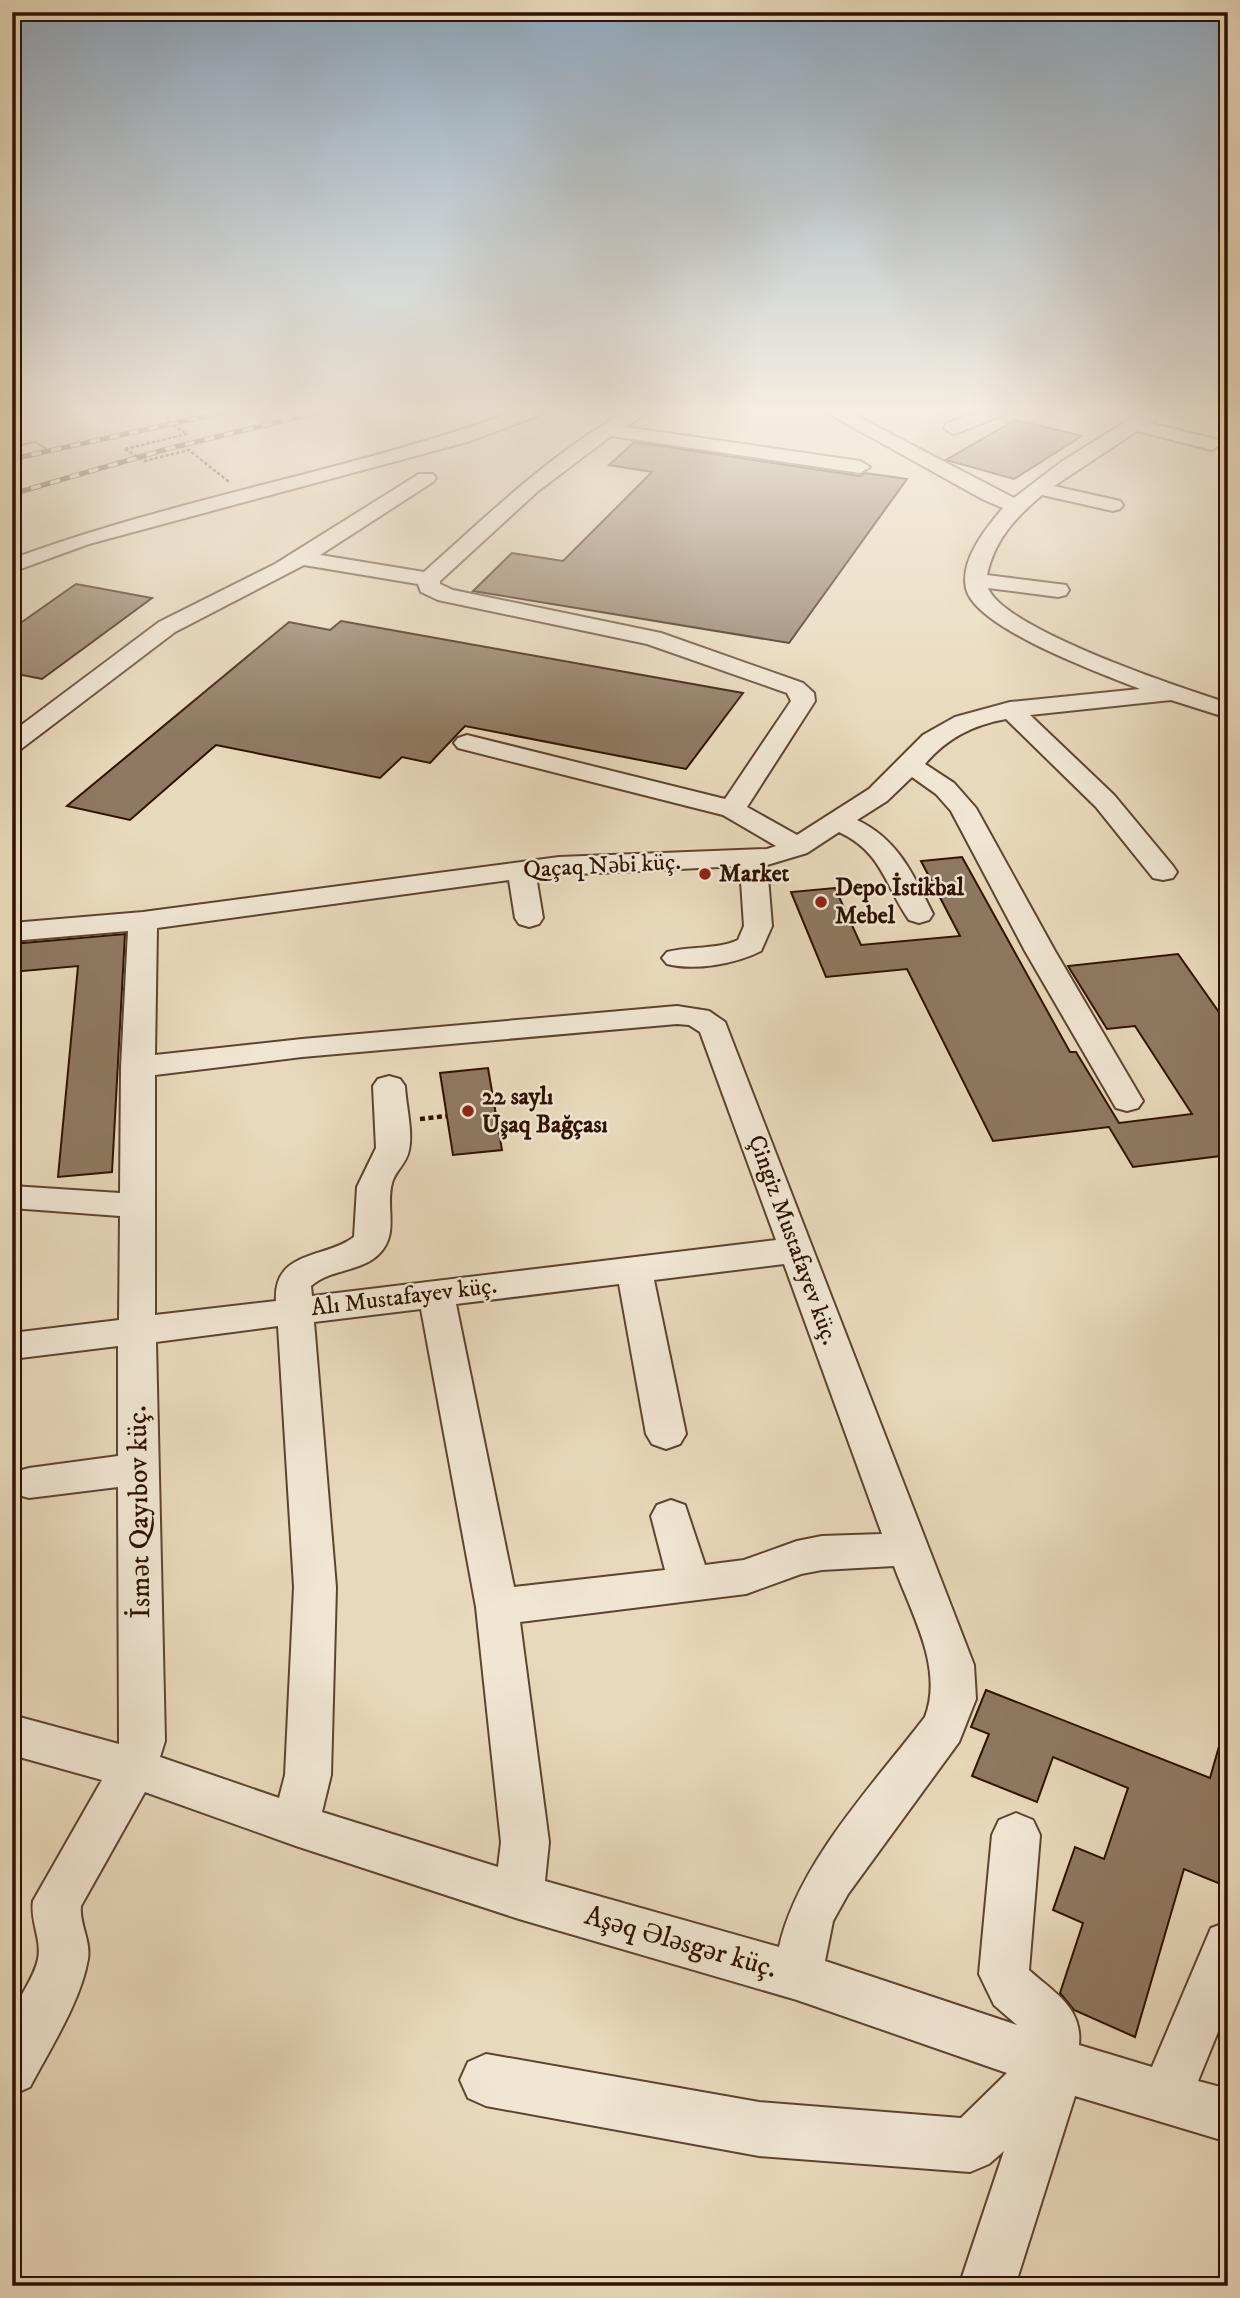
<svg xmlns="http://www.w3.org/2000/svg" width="1240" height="2298" viewBox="0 0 1240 2298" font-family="'IM FELL DW Pica',serif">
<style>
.building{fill:#8f7962;stroke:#2e1200;stroke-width:2}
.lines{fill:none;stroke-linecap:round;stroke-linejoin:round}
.minor-casing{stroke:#5d442f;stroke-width:4}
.path-far1{stroke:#2e1200;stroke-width:2.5;stroke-dasharray:3.5 2;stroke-linecap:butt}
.path{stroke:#2e1200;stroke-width:4.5;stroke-dasharray:5 3.5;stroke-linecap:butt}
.minor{fill:#f1e6d3;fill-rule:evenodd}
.rail-casing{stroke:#2e1200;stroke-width:5}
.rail{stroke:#f1e6d3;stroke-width:3.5;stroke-dasharray:10;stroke-linecap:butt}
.path-bridge{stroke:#2e1200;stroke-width:2.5;stroke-dasharray:3.5 2;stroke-linecap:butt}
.poi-dot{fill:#8f2418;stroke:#f1e6d3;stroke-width:2.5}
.labels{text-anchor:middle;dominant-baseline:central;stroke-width:5;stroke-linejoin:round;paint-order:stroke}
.street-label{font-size:24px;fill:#2e1200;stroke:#f1e6d3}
.poi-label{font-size:24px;font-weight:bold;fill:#2e1200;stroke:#f1e6d3;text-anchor:start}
.near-street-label{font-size:28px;fill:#2e1200;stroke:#f1e6d3}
</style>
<rect width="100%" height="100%" fill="#e9d9bc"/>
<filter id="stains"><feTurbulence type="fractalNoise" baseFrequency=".00286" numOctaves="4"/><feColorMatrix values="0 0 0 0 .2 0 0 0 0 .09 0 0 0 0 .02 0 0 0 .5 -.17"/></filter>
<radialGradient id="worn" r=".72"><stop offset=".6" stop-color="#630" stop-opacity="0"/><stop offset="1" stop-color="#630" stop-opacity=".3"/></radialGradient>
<path class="building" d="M1015 420 1082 436 1014 479 946 460Z
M634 442 860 476 865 473 907 479 789 643 473 591 512 553 563 561 652 472 609 465Z
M76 584 152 598 42 679 12 673V629Z
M341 621 743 693 686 769 465 726 430 763 402 757 380 778 216 745 130 820 67 806 289 622 330 630Z
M962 857 1070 1052H1076L1119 1123 1192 1114 1135 1026 1107 1029 1068 966 1178 954 1228 1025V1155L1133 1167 1109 1127 993 1141 907 969 826 977 791 892 835 888 861 945 960 936 921 861Z
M125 934 112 1172 58 1177 78 966 12 972V944Z
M488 1068 502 1150 453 1155 440 1073Z
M986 1690 1210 1778 1222 1736 1228 1737V1887L1184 1869 1135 2037 1074 2010 1060 1993 1083 1923 1053 1910 1075 1847 1104 1859 1128 1788 1053 1757 1037 1802 972 1776 989 1734 971 1727Z"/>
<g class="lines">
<defs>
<path id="minor" d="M516 411H543L540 415 467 442 89 544 12 572V559C176 498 351 471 516 411Z
M627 411H650L625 427 860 461 870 467 860 473 611 436 537 492 440 581V584L453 590 661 633 803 683 814 693 815 701 747 807 797 835 869 789 923 735 955 717 1010 702 1140 689C1103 674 974 628 966 588 960 560 986 528 1003 508L984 500 824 411H847L1014 498 1061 462 1143 411H1165L1150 423 1219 440 1221 444 1212 450 1137 431 1054 486 1120 501 1123 505 1120 509 1113 511 1042 495C1016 517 994 540 987 575L1066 585 1069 590 1066 595 1058 597 988 588C1005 630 1181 688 1228 703V718L1171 700 1030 715 1114 795 1173 866 1177 872 1173 878 1163 880 1153 878 1096 807 1006 719C973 725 947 738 925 764L954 783 976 808 1055 951 1143 1101 1138 1108 1127 1111 1116 1108 1025 951 951 811 936 794 912 777 887 801 857 820C898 839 914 876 933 914L929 920 919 923 909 920C884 884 883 853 839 832L807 853 767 865 772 926 761 951C735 964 695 971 667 964L662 958 667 952C690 946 716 950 738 940L744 926 740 866 536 876 543 918 539 924 529 927 519 924 515 918 509 880 157 928 155 1055 302 1039 677 1006 709 1011 725 1022 974 1665 976 1699 959 1742 848 1894 833 1921 825 1961 1017 2025 994 2005 979 1974 992 1835 999 1820 1016 1813 1033 1820 1040 1835 1029 1970C1053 1992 1083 2007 1079 2045L1152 2067 1211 1928 1228 1922V2007L1198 2081 1228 2089V2142L1075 2096 1015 2286H959L1004 2151 989 2164 970 2172 759 2156 486 2106 468 2098 460 2080 468 2062 486 2054 759 2102 961 2118 1007 2073 797 2000 519 1919 296 1846 145 1792 81 1906C79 1924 91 1940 88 1959 81 2001 50 2049 30 2087L12 2095C12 2070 9 2043 12 2019 15 2000 34 1980 38 1959 42 1939 30 1922 33 1901L102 1780 12 1755V1715L119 1744V1741L118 1487 29 1498 15 1494 12 1477 15 1472 29 1468 118 1456V1346L12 1359V1333L119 1320 120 1216 12 1208V1186L120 1193 121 1067 128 931 12 941V923L143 912 559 857 767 849 776 846 723 815 458 748 454 743 458 738 467 735 725 799 791 701 787 693 647 644 438 600 421 592 418 584 304 565 175 632 21 749 12 751V732L159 622 275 564 419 474H433L436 478 433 482 320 555 424 572C489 514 551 453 627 411ZM677 1024 689 1025 700 1032 776 1240 312 1296 311 1286C330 1269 360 1272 378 1255 400 1234 385 1208 392 1183 395 1171 407 1163 409 1150 413 1131 406 1106 405 1086L400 1079 389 1076 378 1079 373 1086 376 1148 357 1187 354 1237C325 1259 273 1250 276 1301L155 1315V1075L302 1057ZM784 1264 882 1534 822 1536 797 1541 744 1560 705 1565 685 1505 671 1500 657 1505 651 1516 665 1570 514 1587 456 1304 619 1284 646 1434 652 1444 666 1449 680 1444 686 1434 654 1280ZM421 1309 476 1607 501 1842 498 1867 322 1812 331 1775 336 1587 314 1322ZM278 1326 294 1587 285 1775 279 1798 160 1757 165 1741 156 1342ZM894 1566C911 1613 944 1668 925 1717 873 1785 798 1863 779 1947L545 1881 549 1842 520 1622 746 1594 801 1574 822 1570Z
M980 411H1006L1003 415 960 432 953 434 944 428 946 424Z
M1212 411H1228V418L1215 415Z
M35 443 45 449 42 453 12 460V448Z"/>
</defs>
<use href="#minor" class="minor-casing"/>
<path class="path-far1" d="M125 449 187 434 171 424 164 411
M144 461 189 450 229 482"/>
<path class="path" d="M420 1119 447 1116"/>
<use href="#minor" class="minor"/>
<defs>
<path id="rail" d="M12 459 230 411
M12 494 167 449 323 411"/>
</defs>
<use href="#rail" class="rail-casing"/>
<use href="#rail" class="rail"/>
<path class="path-bridge" d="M125 449 144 461"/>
</g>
<linearGradient id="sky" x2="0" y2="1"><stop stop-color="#8fa8bd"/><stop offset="0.56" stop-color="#f5eee1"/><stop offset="1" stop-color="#f5eee1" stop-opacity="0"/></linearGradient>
<rect width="1240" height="733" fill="url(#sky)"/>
<g class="poi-dot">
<circle cx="705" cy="874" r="7"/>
<circle cx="821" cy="902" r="7"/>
<circle cx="468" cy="1111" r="7"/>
</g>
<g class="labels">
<g class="street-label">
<text transform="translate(602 866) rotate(-3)">Qaçaq Nəbi küç.</text>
<text transform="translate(793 1240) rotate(70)">Çingiz Mustafayev küç.</text>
<text transform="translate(404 1297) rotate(-7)">Alı Mustafayev küç.</text>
</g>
<g class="poi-label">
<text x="719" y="874">Market</text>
<text x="835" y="888">Depo İstikbal<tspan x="835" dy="28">Mebel</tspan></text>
<text x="482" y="1097">22 saylı<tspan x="482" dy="28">Uşaq Bağçası</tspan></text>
</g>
<g class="near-street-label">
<text transform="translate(139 1512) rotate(-91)">İsmət Qayıbov küç.</text>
<text transform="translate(681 1942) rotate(16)">Aşəq Ələsgər küç.</text>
</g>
</g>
<rect width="1240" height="2298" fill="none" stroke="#e9d9bc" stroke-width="42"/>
<rect x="14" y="14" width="1212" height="2270" fill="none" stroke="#2e1200" stroke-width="3.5"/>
<rect x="21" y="21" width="1198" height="2256" fill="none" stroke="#2e1200" stroke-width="2"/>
<rect width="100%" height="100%" filter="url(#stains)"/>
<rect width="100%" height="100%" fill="url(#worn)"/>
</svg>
